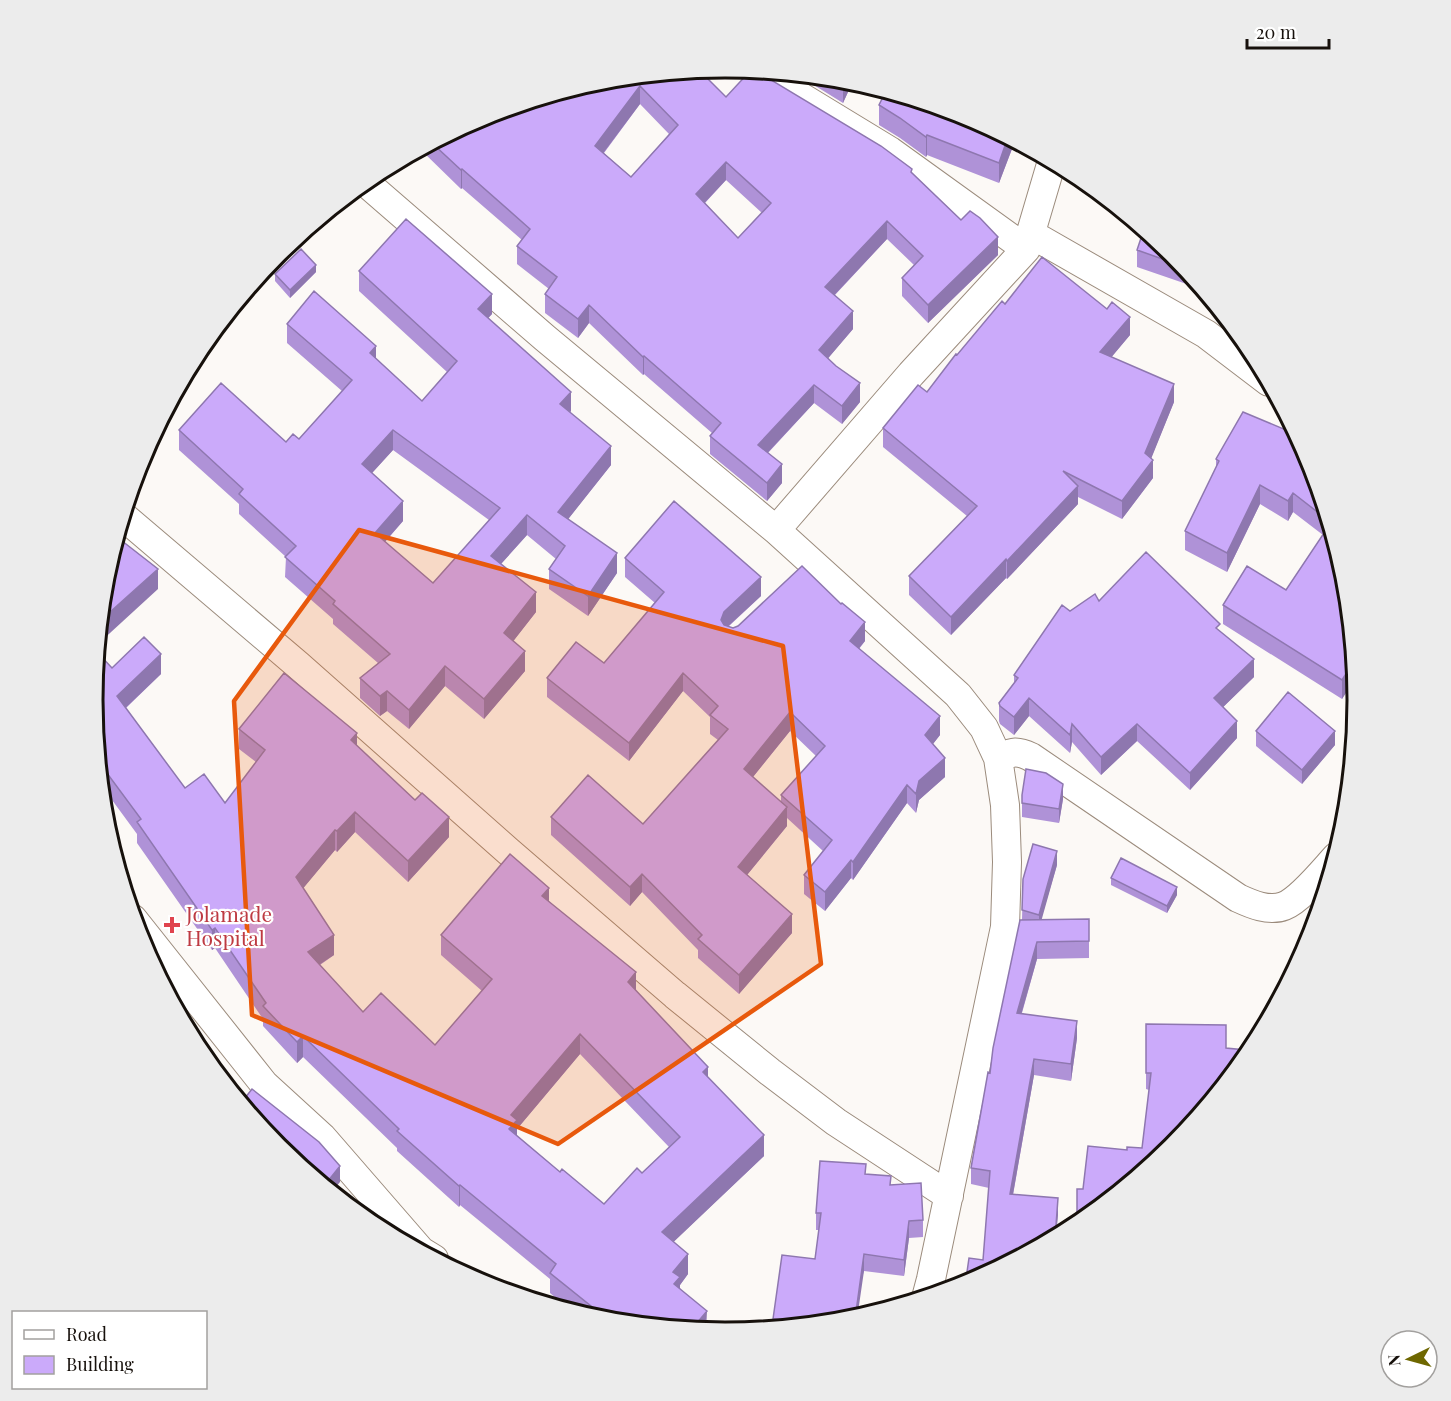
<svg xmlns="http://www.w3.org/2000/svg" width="1451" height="1401" viewBox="0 0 1451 1401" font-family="'Playfair Display',serif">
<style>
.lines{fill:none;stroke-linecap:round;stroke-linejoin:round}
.street-casing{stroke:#9b8b7c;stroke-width:30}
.street{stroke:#fff;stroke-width:28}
.wall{fill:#af92d7;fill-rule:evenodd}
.shaded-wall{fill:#8e77af}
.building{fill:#cbaafa;stroke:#8e77af;stroke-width:1.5;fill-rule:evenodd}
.marked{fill:#e8590c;fill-opacity:0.2;stroke:#e8590c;stroke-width:4.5;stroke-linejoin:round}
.health-dot{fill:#e0444e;stroke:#fff;stroke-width:2}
.labels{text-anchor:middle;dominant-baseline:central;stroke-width:4.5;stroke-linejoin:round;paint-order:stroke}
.health-label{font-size:21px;fill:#be3a42;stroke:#fff;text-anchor:start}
.rim{fill:none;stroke:#17110c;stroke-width:3}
</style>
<rect width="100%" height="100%" fill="#fcf9f6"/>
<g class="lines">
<defs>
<path id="street" d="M762 71 775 81 890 151 1026 249
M365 182 545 338 776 530 958 695 984 728 998 758 1005 805 1007 862 1005 927 931 1279 926 1298
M1031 234 1206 334 1269 382
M123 516 298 665 508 851 675 995 770 1072 836 1122 949 1196
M776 530 911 374 1026 249 1052 161
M998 758C1013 752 1016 750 1031 757L1238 898C1251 904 1269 912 1284 906 1300 900 1324 870 1336 857
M133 919 264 1084 322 1137 421 1251 434 1259"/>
</defs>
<use href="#street" class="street-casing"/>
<use href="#street" class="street"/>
</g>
<path class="wall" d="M796 74 849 80 853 81 843 103Z
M766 77 912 173 998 255 928 323 902 296V278L914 265 887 239 835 295 853 329 828 358 860 402 842 424 814 403 768 453 782 483 767 501 710 454V436L712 433 644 374 643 375 589 323 578 338 545 313V294L549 289 517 264V246L522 240 462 188 461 189 420 149 484 116 602 80 726 97ZM640 104 669 134 631 177 604 153ZM726 180 762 213 738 238 705 203Z
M879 105 968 116 1015 141 999 183 927 155 926 157 900 138 879 125Z
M1080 177 1091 186 1080 182Z
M1137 250 1173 253 1204 290 1137 267Z
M359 271 492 314 488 318 571 411 570 412 611 465 568 519 617 573 588 616 549 589V569L556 559 527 535 501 564 536 612 513 641 525 671 484 719 445 686 409 729 387 711 380 716 360 698V678L378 663 333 624V619L285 577 286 557 239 514V504L179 450V430L286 442 299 439 342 391 287 343V324L376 359 422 401 447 372 359 291ZM393 450 489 520 433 583 385 542 403 521 372 473Z
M316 272 290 298 275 281V274Z
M1005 304 1130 335 1111 357 1174 402 1151 458 1153 478 1122 519 1078 497V504L1007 579 1006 578 951 635 909 595V576L967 516 883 447V428L927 392 957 355Z
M1216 459H1310L1346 577 1356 677 1342 699 1223 624V605L1286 590 1323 535 1293 512 1288 521 1260 504 1227 572 1185 550V531L1216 468Z
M625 558 761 596 728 627 733 628 865 641 859 649 940 735 933 744 945 777 919 800 916 813 907 803 853 880 851 878 825 911 804 894V875L823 851 787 818V826L747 875 792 933 739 994 698 958V950L642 892 630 906 551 835V817L643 824 718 740 710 734V717L683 691 629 761 547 697V678L604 663 655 603 625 577ZM790 731 816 756 781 795V803L753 777Z
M1099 601 1220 631 1254 677 1223 707 1237 738 1190 790 1137 741 1101 775 1072 742 1070 753 1029 716 1014 735 1000 724 999 721V703L1014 683V675L1070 611Z
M112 668 161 674 126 708 185 788 225 803 256 762 239 749V729L357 746 449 837 408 882 355 832 337 852 335 850 303 888 334 955 320 965 363 1012 435 1045 482 991 441 955V935L549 901 636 991 708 1077 764 1156 673 1242 688 1274 680 1285V1288L706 1332 602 1321 574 1313 550 1293V1279L460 1205 459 1207 397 1151V1148L303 1057 297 1063 263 1026V1019L215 948 212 950 137 843V834L101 785 93 700ZM580 1054 669 1147 642 1173 604 1204 560 1172 517 1136V1129Z
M1256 731 1335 745 1302 784 1256 746Z
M1022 795 1063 799 1059 823 1022 817Z
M1057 865 1041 919H1089V958L1037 959 1022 1013 1077 1038 1071 1081 1034 1075 1013 1195 1058 1215 983 1260 989 1188 971 1184V1168L990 1073 1022 920 1023 879Z
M1111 878 1177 895 1167 913 1111 885Z
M1320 909 1315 927V915Z
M1146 1024 1226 1048 1246 1059 1173 1148 1077 1227V1189H1083L1127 1150 1142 1148 1149 1090 1146 1089Z
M866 1174 891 1185 923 1220V1237L909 1238 904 1276 864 1271 849 1321 773 1329V1319L815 1259 819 1230H816V1213Z"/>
<path class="shaded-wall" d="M844 79 853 81 843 103V83Z
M640 86V104L595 164V146Z
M927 135V155L926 157V137Z
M1008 137 1015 141 999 183V163Z
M726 162V180L696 212V194Z
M462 169V188L461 189V170Z
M887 221V239L825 305V287Z
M998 237V255L928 323V305Z
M316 265V272L290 298V290Z
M492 294V314L478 329V309Z
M589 305V323L578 338V319Z
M853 311V329L819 369V350Z
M1130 317V335L1100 371V352Z
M376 346V365L370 353Z
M644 356V374L643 375V357Z
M860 383V402L842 424V406Z
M1174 384V402L1147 469 1153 460V478L1122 519V501L1145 453Z
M814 385V403L758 463V445Z
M571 392V411L560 424V404Z
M393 430V450L362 484V464Z
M611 446V465L558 532V512Z
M782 464V483L767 501V483Z
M1260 485V504L1227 572V553Z
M1078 486V504L1007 579V561Z
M1293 493V512L1288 521V501Z
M403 501V521L375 553V533Z
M527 515V535L491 575V556Z
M617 553V573L588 616V596Z
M1006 559V578L951 635V617Z
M158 569V589L98 644 100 621Z
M761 577V596L724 630 721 620 724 612Z
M536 592V612L504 653V633Z
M865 622V641L850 659V641Z
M525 651V671L484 719V699Z
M161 654V674L117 716V696Z
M1254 659V677L1214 716V698Z
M1355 660 1356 677 1342 699V680Z
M445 666V686L409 729V710Z
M683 673V691L629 761V743Z
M387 691V711L380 716V696Z
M1029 698V716L1014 735V717Z
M790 712V731L744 788V769Z
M940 716V735L925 754V735Z
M1237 721V738L1190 790V773Z
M1072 724V742L1070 753V735Z
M1137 724V741L1101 775V757Z
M1335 731V745L1302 784V770Z
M357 733V753L351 740Z
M945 758V777L919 800 916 813V794L919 781Z
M1063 784V799L1059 823V809Z
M907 785V803L853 880V862Z
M787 807V826L738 886V867Z
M355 812V832L337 852V831Z
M449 817V837L408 882V861Z
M335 830V850L296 897V877Z
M1057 851V865L1039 929V915Z
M851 860V878L825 911V892Z
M642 874V892L630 906V887Z
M1177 887V895L1167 913V906Z
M549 888V908L542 896Z
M792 914V933L739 994V975Z
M215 928V948L212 950V930Z
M334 935V955L308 972V952Z
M1037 942V959L1017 1029V1013Z
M636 972V992L628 982Z
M1077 1021V1038L1071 1081V1064Z
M580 1034V1054L517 1129V1140L509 1129 511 1115Z
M303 1036V1057L297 1063V1042Z
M1034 1059V1075L1010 1211V1194Z
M708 1067V1087L703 1072Z
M764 1135V1156L662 1253V1232Z
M340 1166V1182L332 1192 324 1186Z
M460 1185V1205L459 1207V1186Z
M1058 1198V1215L1056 1238 1055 1239Z
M909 1221V1238L904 1276V1260Z
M688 1254V1274L680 1285V1298L674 1304 673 1272Z
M864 1254V1271L857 1319H855Z
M707 1311 706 1332 691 1330Z"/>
<path class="building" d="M699 70 726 97 751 70 759 71 766 77 881 146 912 169 911 172 961 220 970 211 980 218 998 237 928 305 902 278 923 256 887 221 825 287 853 311 819 350 836 366 860 383 842 406 814 385 758 445 782 464 767 483 710 436 721 423 644 356 643 357 589 305 578 319 545 294 557 277 517 246 530 229 462 169 461 170 432 143 484 116 602 80ZM640 86 678 125 631 177 595 146ZM726 162 771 203 738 238 696 194Z
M836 78 844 79 843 83Z
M886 91 968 116 1008 137 999 163 927 135 926 137 900 118 879 105Z
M406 219 492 294 478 309 571 392 560 404 611 446 558 512 617 553 588 596 549 569 565 546 527 515 491 556 536 592 504 633 525 651 484 699 445 666 409 710 387 691 380 696 360 678 390 654 333 604 335 601 285 557 296 546 239 494 243 489 179 430 221 383 286 442 293 434 299 439 352 380 287 324 314 291 376 346 370 353 422 401 457 361 359 271ZM393 430 500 508 433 583 375 533 403 501 362 464Z
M1144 229 1173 253 1185 267 1137 250Z
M301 249 316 265 290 290 275 274Z
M1042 257 1107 309 1112 302 1130 317 1100 352 1174 384 1145 453 1153 460 1122 501 1063 471 1078 486 1007 561 1006 559 951 617 909 576 977 506 883 428 918 385 927 392 956 354 957 355 1002 301 1005 304Z
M1243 412 1298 435 1310 459 1329 521 1293 493 1288 501 1260 485 1227 553 1185 531 1219 461 1216 459Z
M674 501 761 577 724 612 721 620 724 625 733 628 738 626 802 566 841 604 842 603 865 622 850 641 940 716 925 735 945 758 919 781 916 794 907 785 853 862 851 860 825 892 804 875 832 840 781 795 825 746 790 712 744 769 787 807 738 867 792 914 739 975 698 939 702 935 642 874 630 887 551 817 588 775 643 824 728 729 710 715 718 706 683 673 629 743 547 678 576 642 604 663 664 592 625 558Z
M1330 524 1346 577 1355 660 1342 680 1223 605 1247 566 1286 590Z
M117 537 158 569 100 621 105 577Z
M1146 552 1220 624 1216 628 1254 659 1214 698 1237 721 1190 773 1137 724 1101 757 1072 724 1070 735 1029 698 1014 717 1000 706 999 703 1018 678 1014 675 1062 605 1070 611 1095 594 1099 601Z
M144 637 161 654 117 696 185 788 204 774 225 803 265 750 239 729 284 673 357 733 351 740 415 800 422 793 449 817 408 861 355 812 337 831 335 830 296 877 334 935 308 952 363 1012 381 993 435 1045 492 979 441 935 510 854 549 888 542 896 636 972 628 982 708 1067 703 1072 764 1135 662 1232 688 1254 673 1272 680 1277 674 1284 707 1311 691 1330 611 1322 550 1273 556 1264 460 1185 459 1186 397 1131 399 1129 303 1036 297 1042 263 1006 266 1003 215 928 212 930 137 822 141 819 98 761 93 700 97 652 112 668ZM580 1034 680 1137 642 1173 637 1168 604 1204 562 1169 560 1172 509 1129 517 1120 511 1115Z
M1288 692 1335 731 1302 770 1256 731Z
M1026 769 1046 773 1063 784 1059 809 1022 803V795Z
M1033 844 1057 851 1039 915 1022 910 1023 879Z
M1121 858 1177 887 1167 906 1111 878Z
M1320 909 1318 918 1315 915Z
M1089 919V941L1037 942 1017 1013 1077 1021 1071 1064 1034 1059 1010 1194 1058 1198 1055 1239 965 1286 969 1258 983 1260 990 1171 971 1168 988 1072 990 1073 993 1048 1020 920Z
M184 1024 230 1090 199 1052Z
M1146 1024 1226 1025V1048L1246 1050 1245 1060 1220 1091H1216V1096L1173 1148 1089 1217H1077V1189H1083L1088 1146 1127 1150V1147L1142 1148 1151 1073H1146Z
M252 1089 319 1142 340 1166 324 1186 278 1148 272 1141 273 1140 267 1135 241 1103Z
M820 1161 866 1164 865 1174 891 1176 890 1185 921 1183 923 1220 909 1221 904 1260 864 1254 855 1319 849 1321 816 1325 773 1319 782 1255 815 1259 821 1213H816Z"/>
<path class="marked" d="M359 530 783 646 821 964 558 1144 252 1015 234 701Z"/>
<path class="health-dot" d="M169 916h6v6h6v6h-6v6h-6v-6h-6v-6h6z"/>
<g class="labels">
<g class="health-label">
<text x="186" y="913">Jolamade<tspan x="186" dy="24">Hospital</tspan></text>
</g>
</g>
<path d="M0 0H1451V1401H0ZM103 700a622 622 0 1 1 1244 0a622 622 0 1 1-1244 0Z" fill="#ececec" fill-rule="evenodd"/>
<path class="rim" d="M103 700a622 622 0 1 1 1244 0a622 622 0 1 1-1244 0Z"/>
<rect x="12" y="1311" width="195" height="78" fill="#ffffff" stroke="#a2a09e" stroke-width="1.5"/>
<rect x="24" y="1330" width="30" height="9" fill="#ffffff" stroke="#a2a09e" stroke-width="1.5"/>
<text x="66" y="1341" font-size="18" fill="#17110c">Road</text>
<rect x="24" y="1356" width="30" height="18" fill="#cbaafa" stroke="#a2a09e" stroke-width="1.5"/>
<text x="66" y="1371" font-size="18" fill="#17110c">Building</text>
<g transform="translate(1409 1359) rotate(265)"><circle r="28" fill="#ffffff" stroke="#a2a09e" stroke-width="1.5"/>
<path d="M0-4.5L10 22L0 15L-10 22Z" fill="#6e6700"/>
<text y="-9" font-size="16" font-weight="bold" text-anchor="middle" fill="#17110c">N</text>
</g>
<path d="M1247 39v9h82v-9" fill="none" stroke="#17110c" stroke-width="3"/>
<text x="1256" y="39" font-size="18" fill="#17110c" stroke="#ffffff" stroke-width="4.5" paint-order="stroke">20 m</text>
</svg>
